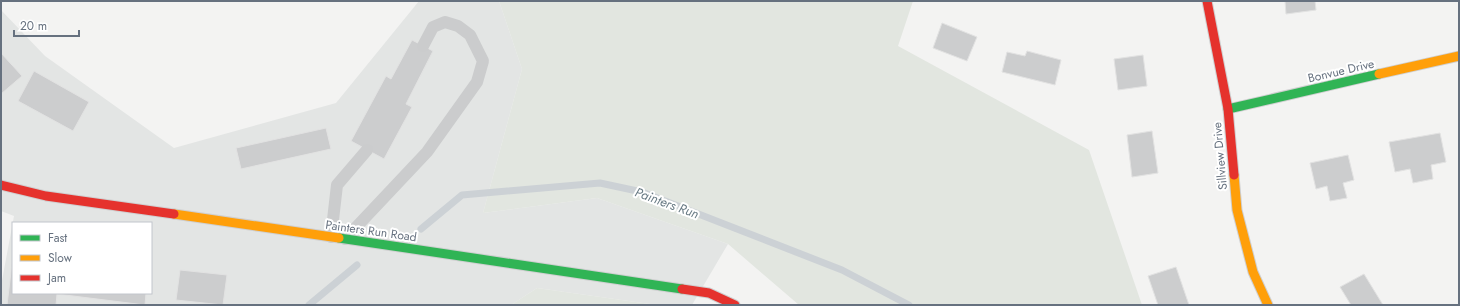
<svg xmlns="http://www.w3.org/2000/svg" width="1460" height="306" viewBox="0 0 1460 306" font-family="Jost,sans-serif">
<style>
.built{fill:#e3e5e4;fill-rule:evenodd}
.green{fill:#e2e6e0}
.lines{fill:none;stroke-linecap:round;stroke-linejoin:round}
.stream{stroke:#ccd1d5;stroke-width:7}
.building{fill:#cccdce;stroke:#e2e2e2}
.fast-casing{stroke:#cfcfd0;stroke-width:11}
.slow-casing{stroke:#cfcfd0;stroke-width:11}
.jam-casing{stroke:#cfcfd0;stroke-width:11}
.lane{stroke:#cbcccd;stroke-width:12}
.fast{stroke:#30b455;stroke-width:9}
.slow{stroke:#ff9f0a;stroke-width:9}
.jam{stroke:#e5322d;stroke-width:9}
.labels{text-anchor:middle;dominant-baseline:central;stroke-width:4;stroke-linejoin:round;paint-order:stroke}
.street-label{font-size:12px;fill:#66717f;stroke:#fff}
.water-label{font-size:13px;font-style:italic;fill:#677983;stroke:#fff}
</style>
<rect width="100%" height="100%" fill="#f3f3f2"/>
<path class="built" d="M419 1H499L522 69 483 213 597 198 728 244 692 305H657L537 288 511 305H1V286L14 216 1 211V10L45 56 174 148 336 103ZM13 223H151V293H13Z"/>
<path class="green" d="M499 1H913L898 46 1089 150 1142 305H799L728 244 597 198 483 213 522 69Z
M537 288 657 305H511Z"/>
<g class="lines">
<path class="stream" d="M421 229 462 195 600 183 642 192 842 270 909 305
M309 305 357 265"/>
</g>
<path class="building" d="M1285 1H1315L1316 10 1286 14Z
M942 23 977 37 967 61 933 48Z
M412 40 433 51 406 104 412 107 384 159 351 141 386 76 391 79Z
M1027 51 1061 60 1055 85 1002 72 1007 52 1025 56Z
M1 53 22 76 1 94Z
M1143 55 1147 86 1118 90 1114 59Z
M34 71 89 102 73 131 18 101Z
M326 128 331 149 241 169 236 148Z
M1152 131 1158 173 1132 177 1127 135Z
M1440 133 1446 162 1431 165 1433 179 1413 183 1410 169 1395 172 1389 142Z
M1348 155 1354 180 1343 183 1347 198 1330 201 1327 186 1316 189 1310 163Z
M13 255V293H146L145 305 57 294 56 305H7Z
M1176 267 1189 305H1158L1148 276Z
M180 270 227 275 223 305 176 300Z
M1364 274 1383 305H1351L1340 287Z"/>
<g class="lines">
<defs>
<path id="fast" d="M1228 109 1379 74
M339 238 682 289"/>
<path id="slow" d="M1379 74 1459 56
M1234 175 1237 210 1253 272 1268 305
M174 214 339 238"/>
<path id="jam" d="M1207 1 1228 109 1234 175
M1 185 46 196 174 214
M682 289 709 293 735 305"/>
</defs>
<use href="#fast" class="fast-casing"/>
<use href="#slow" class="slow-casing"/>
<use href="#jam" class="jam-casing"/>
<path class="lane" d="M331 237 337 185 367 150
M345 239 427 152 477 82 483 61 470 35 458 26 445 22 433 27 423 46"/>
<use href="#fast" class="fast"/>
<use href="#slow" class="slow"/>
<use href="#jam" class="jam"/>
</g>
<g class="labels">
<g class="street-label">
<text transform="translate(1341 71) rotate(-13)">Bonvue Drive</text>
<text transform="translate(1220 156) rotate(-95)">Sillview Drive</text>
<text transform="translate(371 231) rotate(8)">Painters Run Road</text>
</g>
<g class="water-label">
<text transform="translate(667 203) rotate(20)">Painters Run</text>
</g>
</g>
<rect width="1460" height="306" fill="none" stroke="#66717f" stroke-width="4"/>
<rect x="12" y="222" width="140" height="72" fill="#ffffff" stroke="#c2c6cc"/>
<rect x="20" y="235" width="20" height="6" fill="#30b455" stroke="#c2c6cc"/>
<text x="48" y="242" font-size="12" fill="#66717f">Fast</text>
<rect x="20" y="255" width="20" height="6" fill="#ff9f0a" stroke="#c2c6cc"/>
<text x="48" y="262" font-size="12" fill="#66717f">Slow</text>
<rect x="20" y="275" width="20" height="6" fill="#e5322d" stroke="#c2c6cc"/>
<text x="48" y="282" font-size="12" fill="#66717f">Jam</text>
<path d="M14 30v6h65v-6" fill="none" stroke="#66717f" stroke-width="2"/>
<text x="20" y="30" font-size="12" fill="#66717f" stroke="#ffffff" stroke-width="3" paint-order="stroke">20 m</text>
</svg>
